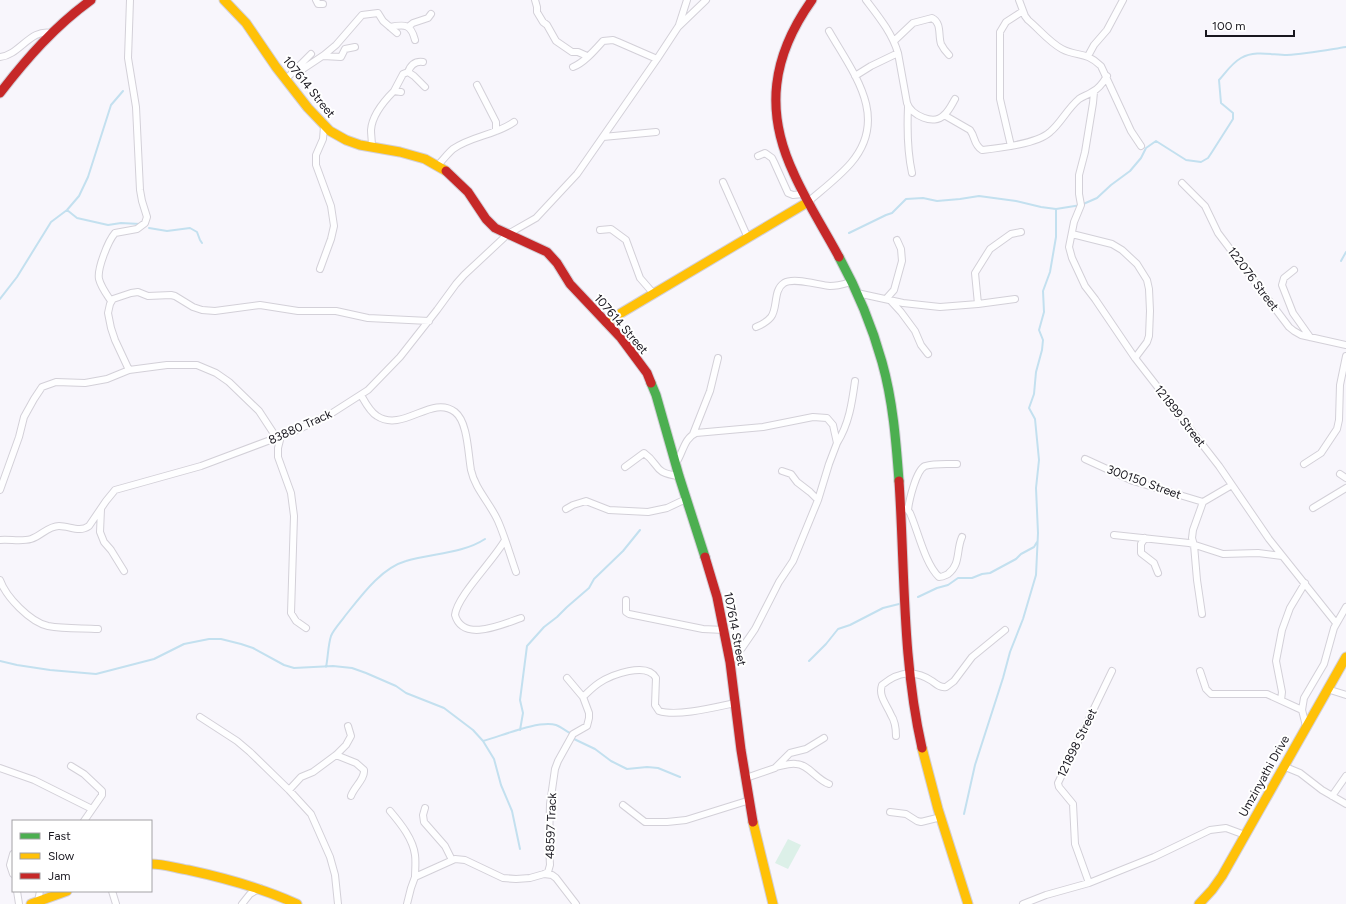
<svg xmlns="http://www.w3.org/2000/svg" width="1346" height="904" viewBox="0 0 1346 904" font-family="Figtree,sans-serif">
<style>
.green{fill:#dcf0e8}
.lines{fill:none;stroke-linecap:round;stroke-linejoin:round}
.stream{stroke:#c3e0ef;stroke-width:2}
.street-casing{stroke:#d3d0d8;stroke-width:8}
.fast-casing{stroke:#d3d0d8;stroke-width:11}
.slow-casing{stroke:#d3d0d8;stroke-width:11}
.jam-casing{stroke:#d3d0d8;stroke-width:11}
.street{stroke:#fefeff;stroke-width:6}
.fast{stroke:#4caf50;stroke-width:9}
.slow{stroke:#ffc107;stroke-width:9}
.jam{stroke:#c62828;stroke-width:9}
.labels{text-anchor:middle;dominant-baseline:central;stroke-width:4;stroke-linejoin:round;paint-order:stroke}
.street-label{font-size:12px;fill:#19171f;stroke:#fff}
</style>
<rect width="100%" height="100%" fill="#f8f6fc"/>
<path class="green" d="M788 839 801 845 788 869 775 863Z"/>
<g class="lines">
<path class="stream" d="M67 210 77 218 108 225 121 223 140 224
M149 228 167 231 190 228 197 232 200 240 202 243
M849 233 886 215 892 213 906 199 923 198 937 201 960 199 979 196 1016 201 1041 207 1056 209 1081 205 1097 198 1111 185 1130 171 1141 158 1146 148 1156 141 1186 160 1201 162 1208 158 1212 152 1233 119V113L1221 103 1219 80C1226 72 1232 63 1241 58 1255 50 1272 55 1287 55 1307 54 1327 50 1346 47
M1341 261 1346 252
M0 299 17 277 51 222 67 210 79 196 88 177 111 105 123 91
M918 597 937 588 948 585 958 578H972L982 574 990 573 1016 559 1021 554 1034 547 1037 542
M0 661 17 665 50 670 96 674 154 659 184 644 209 639H221L241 644 253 648 284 665 294 668 333 666 352 668 366 673 396 686 406 693 444 708 473 730 483 741 494 759 501 785 512 811 520 849
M809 661 826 644 838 629 850 625 883 608 899 604
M326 667C328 658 328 645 331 636 334 629 341 622 345 616 361 596 381 568 406 561 432 553 462 554 485 539
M520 730 523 713 520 700 527 646 544 627 557 617 567 607 589 588 594 579 623 551 640 530
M574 739 595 749 611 761 627 769 647 767 658 768 680 777
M483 741C502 736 538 720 556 725 561 727 566 731 570 733
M964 814 975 765 1003 678 1010 652 1023 619 1036 575 1038 533 1036 488 1039 460 1035 419 1029 408 1034 394 1036 372 1042 350 1043 340 1039 330 1044 312 1043 291 1050 272 1056 237V210"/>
<defs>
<path id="street" d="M316 0 318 4H323
M535 0 537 7V12L543 22 547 25 556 41 572 52H578L587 56
M1019 0 1025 16 1028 20C1039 29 1049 42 1062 49 1077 57 1086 51 1101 66L1131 131 1141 146
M679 25 687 0
M390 27C405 24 411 24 415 40
M408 27 413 23 428 18 431 14
M894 41 913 23 932 18C942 23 938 35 941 44 943 48 946 52 949 55
M898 53 907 103C911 115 934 126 944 115 949 111 952 104 955 99
M323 56 341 57 345 49 355 47
M1088 56 1094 45 1107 30 1123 0
M0 57C20 55 30 28 52 33
M573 67C584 63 595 50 603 41L613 40 618 42 657 59
M293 72 300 71 324 55 336 45 362 15 378 13 383 21 397 33
M408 72C411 64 416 61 423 62
M855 76 871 66 898 53C892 33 879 17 866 0
M286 79 311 54
M477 85 496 122V131
M394 91 403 74 408 72 414 76 425 87
M1094 92 1093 103 1085 152 1079 175V194L1081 205 1074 222 1069 247 1072 258 1085 286 1095 299 1135 358 1219 466 1269 539 1336 623
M908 107C907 130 907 150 912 173
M944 115 970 130C976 138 973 144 982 150 1000 148 1037 144 1050 132 1061 123 1067 109 1079 99 1083 96 1088 95 1092 92 1099 89 1103 83 1107 76
M603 137 656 132
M372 146C372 141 371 135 371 130 372 115 384 101 394 91L401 92
M1011 146 1000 99V32L1006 22 1023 11
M758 156 765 153 772 158 774 162 788 193 793 195 803 194
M438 165C442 161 449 152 453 149 471 136 496 135 514 122
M723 182 748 238
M1182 183 1205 206 1218 233 1289 327 1294 331 1301 335 1346 345
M808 202C823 189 839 177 851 163 890 117 853 73 829 31
M600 230 611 229 626 240 640 278 653 293
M1072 234 1112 244 1122 250 1137 264 1147 280 1149 289 1150 311 1149 336 1147 342 1135 358
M320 269 331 239 334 226 331 206 316 165V155L323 139 324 126
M1294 270 1284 278 1282 285 1293 313 1310 337
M857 293 903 303 940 307 978 304 1015 299
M886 299 894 290 902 261 901 249 897 240
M890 300 901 312 915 331 921 345 928 354
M111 301C107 295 101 287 99 279 97 269 108 241 115 233L137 229 145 223 147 217 142 201 140 190 136 107 128 58 130 0
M978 304 975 273 990 249 1011 234 1021 232
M756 327C761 325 767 322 771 317 778 308 773 290 784 283 794 277 818 285 830 286 838 286 844 284 851 282
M129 370 115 340 111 328 108 313 110 304 113 299 131 293 138 292 148 296 171 295 175 296 193 307 202 310 215 311 260 305 298 311H336L368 318 429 321
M361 395C365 402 370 412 377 416 403 433 432 394 455 412 468 422 468 454 471 470 475 489 490 503 498 521 505 537 510 555 516 572
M693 434 710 391 718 358
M281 436 278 448V457L291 493 294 516 291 613 296 621 306 628
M837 443C849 424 852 403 855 381
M1085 459 1133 481 1203 502
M676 463C683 453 684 438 696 433L763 427 813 417 827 418 833 425 837 443 829 464 818 500
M1304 464 1321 453 1337 429 1339 420 1340 385 1346 356
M625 467 644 453C661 465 652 473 679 476
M1340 474 1346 478
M0 490 19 437 24 417 34 399 42 387 56 382 85 383 107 379 129 370 167 365H197L216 373 229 382 259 411 276 437
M900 508 907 509 910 513C918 531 925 564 939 577 943 577 944 576 948 574 961 564 956 550 962 537
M1313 508 1346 488
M101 509 100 532 104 542 111 550 124 571
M566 509 573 505 586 501 609 510 648 512 667 508 686 499
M908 510C909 501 916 470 925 466 935 463 947 464 957 464
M1114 535 1189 543 1223 554 1258 553 1282 556
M1145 538 1141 544V553L1154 563 1158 573
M0 540C10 539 21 542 31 539 41 536 48 526 59 526 70 526 79 533 89 526L106 501 115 490 201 466 297 430 329 415 368 390 400 357 437 310 456 284 464 275 508 234 536 218 577 174 657 59 678 27 706 0
M505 540C494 560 457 596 455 615 463 643 503 624 521 618
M0 580C6 597 30 622 48 626 65 629 82 628 98 629
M626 600V612L629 614 703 629 724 630
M1202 614 1197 580 1194 545 1192 538 1193 530 1203 502 1232 485
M730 662 742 648 755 629 779 582 793 561 818 500 810 492 797 482 791 474 782 471
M1200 671 1206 689 1211 694H1267L1302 710
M1327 689 1346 695
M583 697C588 692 593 687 599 683 611 675 647 661 656 678L655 705 659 711C677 717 716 707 735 703
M1281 700 1282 692 1276 661 1282 630 1290 608 1305 583
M200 717 237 741 250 752 289 790 311 814 330 857 335 875 338 904
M1306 726 1302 710 1304 698 1324 664 1334 628 1346 607
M896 736C896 729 895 721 891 715 887 705 878 696 882 685 898 672 914 669 932 681 936 684 940 688 946 687L954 681 972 657 1005 630
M336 755 356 763 364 770C365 779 354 787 351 796
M71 766 84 774 102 791V795L84 821
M1283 766 1300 773 1322 790 1346 804
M776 767C782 766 789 763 796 764 808 764 817 780 829 784
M0 768 34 780 92 809
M746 778 775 768 790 753 806 749 824 738
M289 790 301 777 313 772 336 755 346 745 351 736 348 726
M1332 796 1346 776
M623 805 645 822H667L686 820 750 800
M425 808 423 815 424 822 445 846 452 860
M390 811C401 824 413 839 415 855 416 862 415 870 415 877
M890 812 906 814 917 821 921 822 941 817
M13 854 10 865 13 874
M544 874 552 875 556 878 576 904
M1089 883 1075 844 1073 804 1059 787 1058 783 1112 671
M17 891 19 904
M112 891 116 904
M38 901 40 891
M242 904 250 894 260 888
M407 904 411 888 415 877 455 859 465 860 503 878 516 879 530 878 544 874 548 872 550 865 549 845 550 804 555 769 558 761 573 734 587 726 589 718V713L583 697 567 678
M1023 904 1046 895 1089 883 1154 857 1210 830 1226 828 1245 835"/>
<path id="fast" d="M839 257C857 290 872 326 882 362 893 401 896 441 899 481
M651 383 656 395 679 476 705 557"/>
<path id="slow" d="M224 0 246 23 276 67 308 108 330 131 346 140 360 145 400 152 425 159 446 171
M606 322 808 202
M922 748 938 809 968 904
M753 822 773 904
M151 864C164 864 175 868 188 870 225 878 262 888 297 904
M31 904 67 891
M1199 904 1212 890 1222 876 1346 657"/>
<path id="jam" d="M812 0C772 56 764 111 794 174 807 203 824 229 839 257
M0 93C27 58 55 26 91 0
M446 171 468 192 486 219 495 228 547 252 557 263 570 284 621 338 647 373 651 383
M899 481C905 570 902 660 922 748
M705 557 717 597 730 662 741 750 753 822"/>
</defs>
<use href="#street" class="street-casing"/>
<use href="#fast" class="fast-casing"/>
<use href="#slow" class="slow-casing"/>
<use href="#jam" class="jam-casing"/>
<use href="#street" class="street"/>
<use href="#fast" class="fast"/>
<use href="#slow" class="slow"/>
<use href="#jam" class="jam"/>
</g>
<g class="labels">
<g class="street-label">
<text transform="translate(309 87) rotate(51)">107614 Street</text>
<text transform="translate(1253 279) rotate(53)">122076 Street</text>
<text transform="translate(621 324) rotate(49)">107614 Street</text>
<text transform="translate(1180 416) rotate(52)">121899 Street</text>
<text transform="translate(300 427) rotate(-24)">83880 Track</text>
<text transform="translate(1144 482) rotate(20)">300150 Street</text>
<text transform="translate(735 629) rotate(79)">107614 Street</text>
<text transform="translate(1077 743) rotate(-64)">121898 Street</text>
<text transform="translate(1264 776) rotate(-61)">Umzinyathi Drive</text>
<text transform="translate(551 826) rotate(-88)">48597 Track</text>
</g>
</g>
<rect x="12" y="820" width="140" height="72" fill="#ffffff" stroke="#a3a2a5"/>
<rect x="20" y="833" width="20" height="6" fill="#4caf50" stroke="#a3a2a5"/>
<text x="48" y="840" font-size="12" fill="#19171f">Fast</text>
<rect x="20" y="853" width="20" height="6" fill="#ffc107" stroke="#a3a2a5"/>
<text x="48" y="860" font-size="12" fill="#19171f">Slow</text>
<rect x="20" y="873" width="20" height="6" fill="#c62828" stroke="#a3a2a5"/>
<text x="48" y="880" font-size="12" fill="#19171f">Jam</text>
<path d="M1206 30v6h88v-6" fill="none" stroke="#19171f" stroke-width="2"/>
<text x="1212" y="30" font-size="12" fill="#19171f" stroke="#ffffff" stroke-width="3" paint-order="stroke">100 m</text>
</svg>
